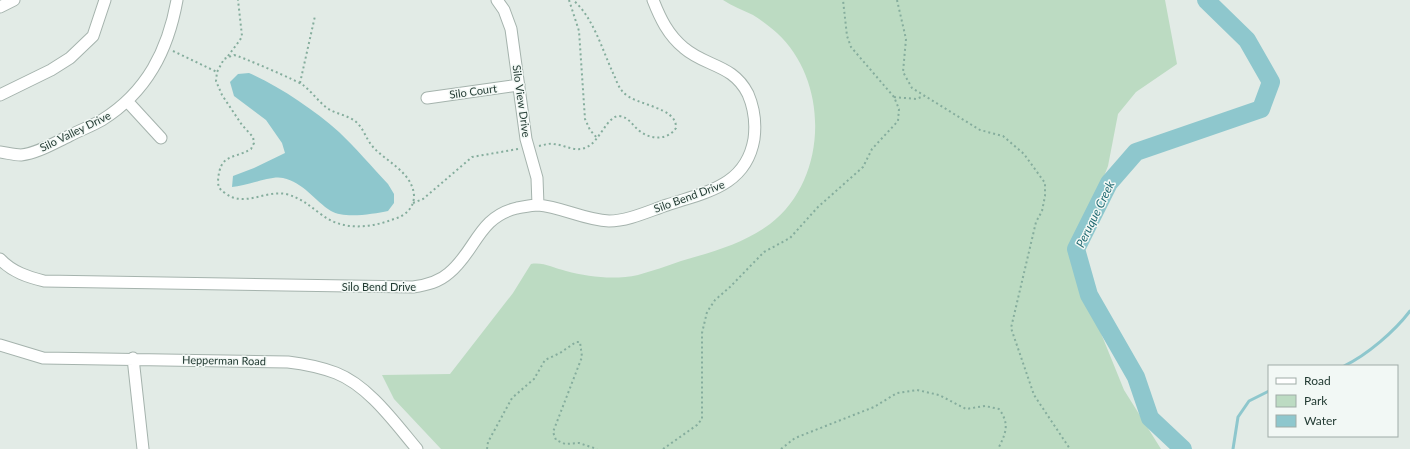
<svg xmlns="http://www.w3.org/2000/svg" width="1410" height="449" viewBox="0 0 1410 449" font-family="Lato,sans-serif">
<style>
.green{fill:#bcdbc2}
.water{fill:#8ec7cd}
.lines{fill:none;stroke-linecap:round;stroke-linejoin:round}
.stream{stroke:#8ec7cd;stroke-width:3}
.river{stroke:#8ec7cd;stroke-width:18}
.street-casing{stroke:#a5b3ad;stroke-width:13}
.path{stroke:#85ad9d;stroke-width:2;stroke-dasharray:2 3;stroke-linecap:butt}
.street{stroke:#fff;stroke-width:11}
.labels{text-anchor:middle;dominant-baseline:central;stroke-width:3;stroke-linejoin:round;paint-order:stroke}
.street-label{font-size:11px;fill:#233b33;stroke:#f2f8f5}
.water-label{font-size:12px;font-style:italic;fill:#226b73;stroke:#f2f8f5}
</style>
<rect width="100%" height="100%" fill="#e2ebe6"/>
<path class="green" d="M723 0H1165L1177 64 1136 92 1118 114 1108 166 1085 225 1068 246 1081 284 1124 390 1161 449H441L394 399 382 375 450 374 513 293 531 264C544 262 553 268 566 271 589 277 614 280 638 275 652 271 667 266 681 261 712 252 743 244 770 224 828 180 830 82 777 33 770 27 761 20 753 15 743 10 732 6 723 0Z"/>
<path class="water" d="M249 73C280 87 313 109 339 132 356 148 372 167 388 184L394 194V203L388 211C373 214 344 219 331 211 315 201 303 182 283 178 271 175 247 186 232 187L233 176 254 168 285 153 282 143 266 120 234 96 230 82 238 74Z"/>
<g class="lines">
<path class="stream" d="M1344 366C1367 355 1395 331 1410 311
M1233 449 1238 417 1249 401 1269 391"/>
<path class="river" d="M1183 449 1150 418 1136 377 1089 295 1076 249 1109 183 1136 152 1261 109 1271 82 1247 40 1206 0"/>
<defs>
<path id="street" d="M497 0 504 10 511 29 526 139 537 178 538 205
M0 7 14 0
M0 95 51 70 70 58 93 36 105 0
M427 98 519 85
M127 101 161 138
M0 152C7 153 15 155 21 155 38 153 54 143 69 136 80 130 92 126 102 120 147 92 168 50 177 0
M0 259C12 272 28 277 44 281L413 287C427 285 439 282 449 273 476 251 478 217 517 208 523 207 532 205 538 205 562 207 584 220 609 221 628 221 649 211 667 205 706 192 746 186 754 139 756 124 754 108 748 94 733 64 706 67 684 48 668 35 660 18 653 0
M0 345 43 358 288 362C305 364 320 367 336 373 369 386 395 423 417 449
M133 358 143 449"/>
</defs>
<use href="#street" class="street-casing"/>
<path class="path" d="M569 0 579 31 585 119 590 130 598 139
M897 0 906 39 903 72 912 88 980 130 1003 136 1024 154 1045 183V196L1042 211 1036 222 1011 328 1034 395 1070 449
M173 51 217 72
M234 55C240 56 300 82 303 85 312 92 319 102 327 108 336 114 347 115 355 121 364 128 366 140 374 148 387 162 413 173 414 196 414 208 405 216 394 219 371 228 343 231 322 215 310 206 301 198 286 194 264 190 244 208 225 193 220 190 218 187 218 181 220 153 232 160 251 149L254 143 253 137 242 125 222 95 216 81 217 72 224 59Z
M228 56 240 40 242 36 238 0
M300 83 315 16
M894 97 916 99 924 96
M539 146C544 145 549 143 554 144 565 145 576 153 587 147 600 141 607 116 619 116 630 117 633 127 641 132 652 140 668 140 676 128 677 106 635 106 623 92 618 87 616 79 613 73 602 49 593 17 573 0
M413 203 423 199 472 157 518 149
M487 449 488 442 512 398 534 379 545 360 560 353 576 342H580L582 357 553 432 556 440 565 444 579 443 597 449
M663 449 697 425 702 419V333L707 312 715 300 730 287 764 252 790 238 818 207 863 167 872 149 898 121 899 109 894 97 851 47 847 36 843 0
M781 449 795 438 874 407 897 393 917 390 939 395 966 409 985 406 999 409C1010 424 1006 433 998 449"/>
<use href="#street" class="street"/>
</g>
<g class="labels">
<g class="street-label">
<text transform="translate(473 91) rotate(-8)">Silo Court</text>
<text transform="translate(522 101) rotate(82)">Silo View Drive</text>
<text transform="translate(75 131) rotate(-26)">Silo Valley Drive</text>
<text transform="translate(689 196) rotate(-20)">Silo Bend Drive</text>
<text x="379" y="286">Silo Bend Drive</text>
<text transform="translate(224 360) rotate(1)">Hepperman Road</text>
</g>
<g class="water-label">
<text transform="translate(1095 214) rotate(-64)">Peruque Creek</text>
</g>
</g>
<rect x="1268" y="365" width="130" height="72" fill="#f2f8f5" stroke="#9faca7"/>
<rect x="1276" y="378" width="20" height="6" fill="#ffffff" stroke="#9faca7"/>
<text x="1304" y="385" font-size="12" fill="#233b33">Road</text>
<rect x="1276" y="395" width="20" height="12" fill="#bcdbc2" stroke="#9faca7"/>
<text x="1304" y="405" font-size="12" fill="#233b33">Park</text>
<rect x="1276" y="415" width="20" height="12" fill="#8ec7cd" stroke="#9faca7"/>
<text x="1304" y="425" font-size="12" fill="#233b33">Water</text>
</svg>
